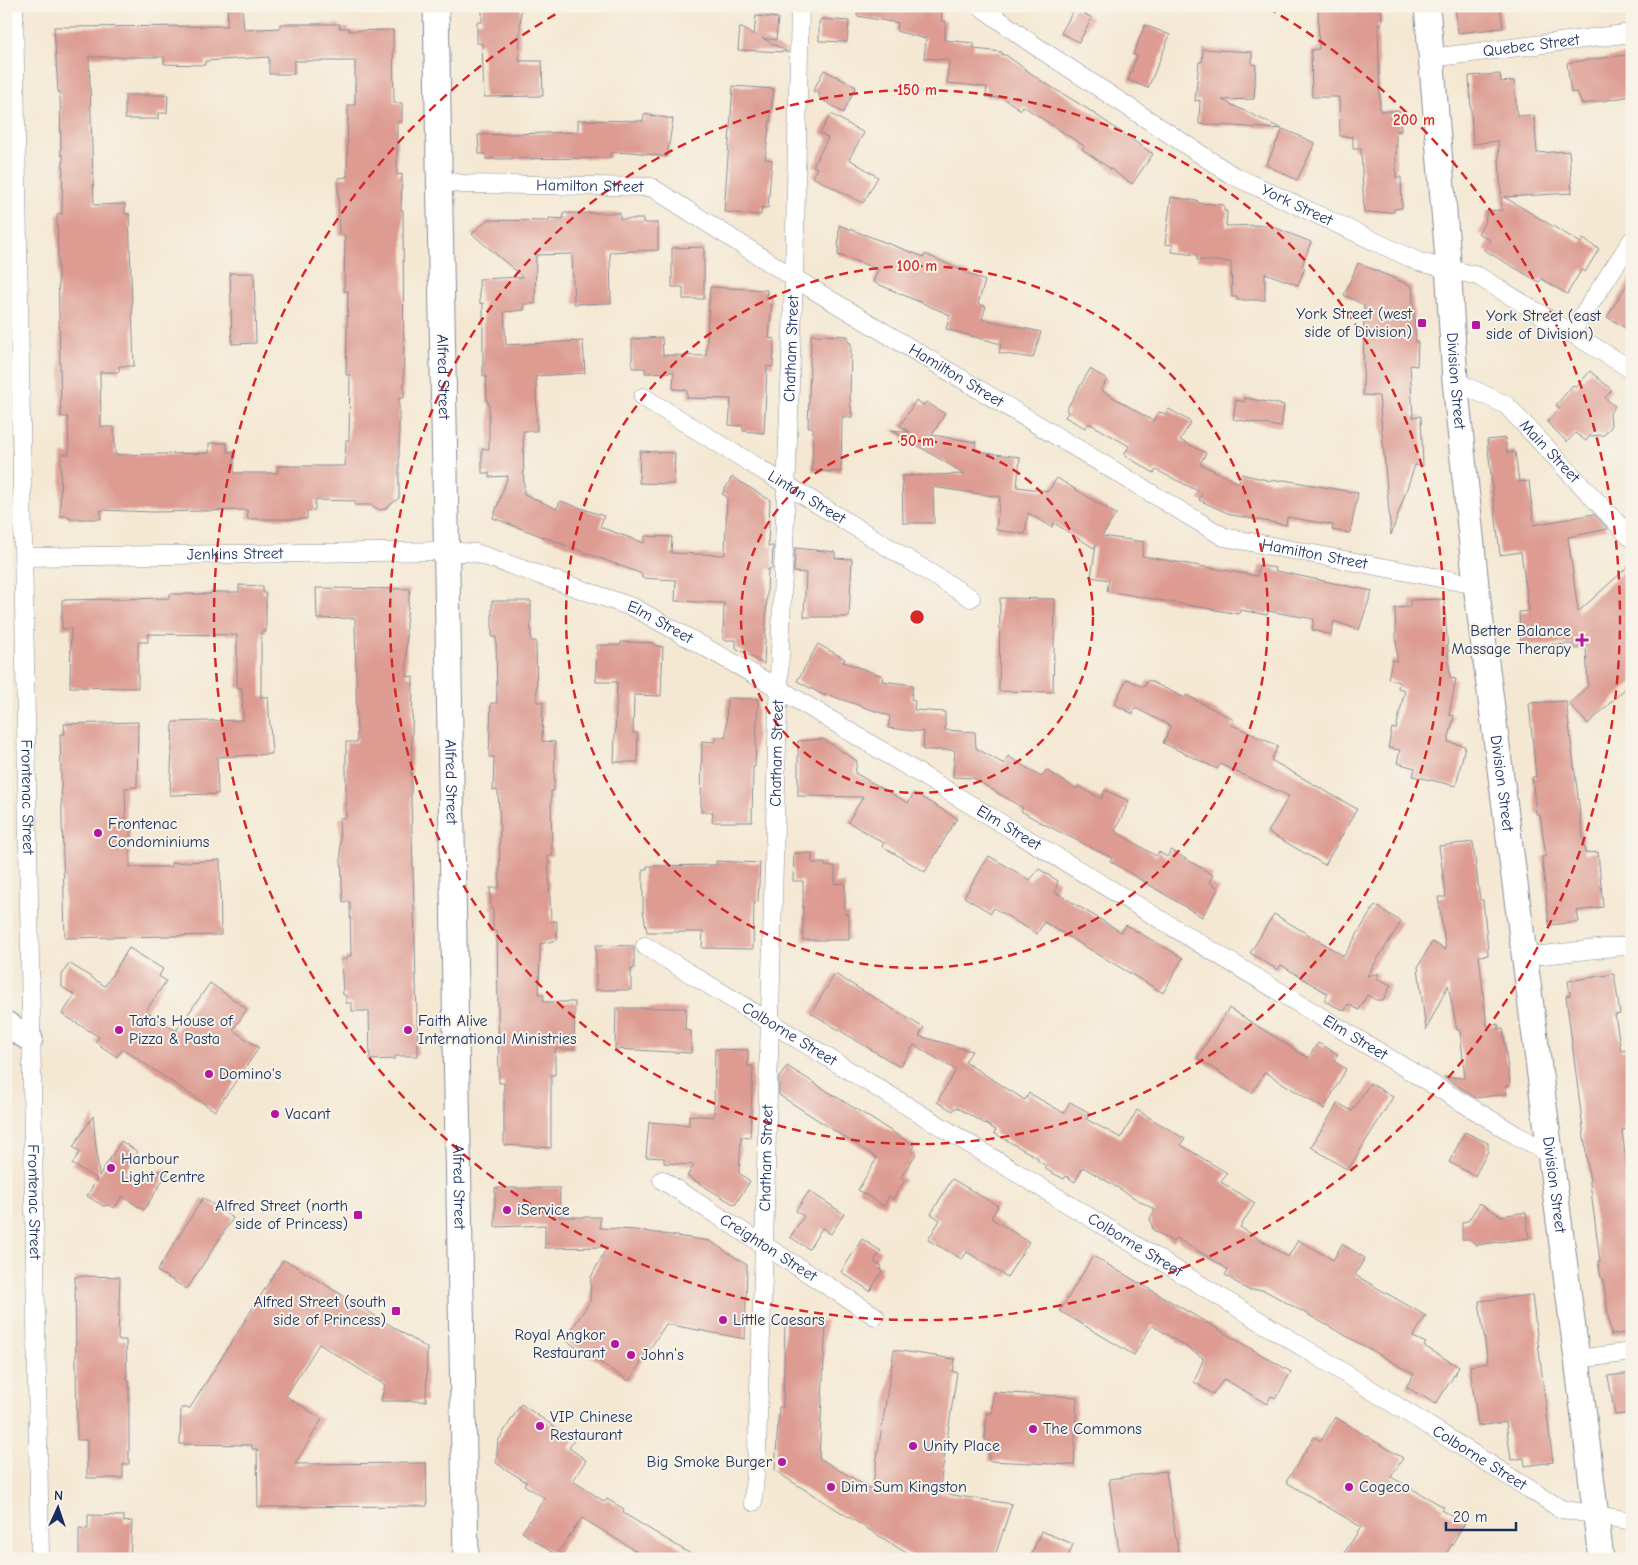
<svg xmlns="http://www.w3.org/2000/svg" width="1638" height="1565" viewBox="0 0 1638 1565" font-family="'Comic Neue',sans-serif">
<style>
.building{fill:#dd9b92;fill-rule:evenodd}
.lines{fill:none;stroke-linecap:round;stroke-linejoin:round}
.street-casing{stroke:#888c98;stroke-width:19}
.secondary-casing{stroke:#888c98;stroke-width:27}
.street{stroke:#fff;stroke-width:18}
.secondary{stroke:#fff;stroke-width:25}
.ring{fill:none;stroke:#d62828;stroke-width:2.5;stroke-dasharray:9 6}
.poi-dot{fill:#b5179e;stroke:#f7f3e8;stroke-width:2}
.labels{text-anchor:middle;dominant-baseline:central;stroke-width:4;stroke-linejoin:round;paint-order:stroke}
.street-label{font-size:16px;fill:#1b2f5e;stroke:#f7f3e8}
.poi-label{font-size:16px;fill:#1b2f5e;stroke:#f7f3e8;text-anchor:start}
.centre{fill:#d62828;stroke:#f7f3e8;stroke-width:2.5}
.ring-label{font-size:15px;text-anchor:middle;font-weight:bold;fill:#d62828;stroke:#f7f3e8;stroke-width:4;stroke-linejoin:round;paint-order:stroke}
</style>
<rect width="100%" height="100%" fill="#f7f3e8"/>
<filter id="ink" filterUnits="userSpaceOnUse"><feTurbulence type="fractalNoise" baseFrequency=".02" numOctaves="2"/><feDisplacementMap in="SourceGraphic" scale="10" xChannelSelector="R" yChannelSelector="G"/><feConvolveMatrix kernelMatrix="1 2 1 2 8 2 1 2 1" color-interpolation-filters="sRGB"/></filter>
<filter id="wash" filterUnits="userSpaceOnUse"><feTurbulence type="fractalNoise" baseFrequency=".0096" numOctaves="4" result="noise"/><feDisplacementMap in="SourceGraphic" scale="20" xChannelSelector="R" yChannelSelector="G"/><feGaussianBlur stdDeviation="1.12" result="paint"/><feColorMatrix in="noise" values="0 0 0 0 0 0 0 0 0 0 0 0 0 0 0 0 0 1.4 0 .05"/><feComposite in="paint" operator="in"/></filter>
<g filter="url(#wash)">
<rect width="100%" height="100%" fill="#f4e8d3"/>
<g id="blocks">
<path class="building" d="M228 6H242L244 30 280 28V24H340L339 28H349V31L393 30 394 103H402V122H397V175L402 174 401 210H403L404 398H399V498L385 509 380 510 371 505H355V501L315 500V510L307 511V519H248L247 510 153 512 101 510V519H69V516H60L61 454H69L68 417H61L57 214H62L63 155H61L60 92H58L54 27 227 26ZM89 57H164V64L205 65V61L269 57V74H294V61H355V105H348L347 177 338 178 339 235H345L344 291H348L346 375H350L349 440H346L345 466H278V473H234V452H227V443H209V453L115 455 114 427H101L100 372H119V366H134L129 214H125V204L94 205Z
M482 6H521L519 61H542L543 96 484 97 482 44 477 43V22H482Z
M858 6H907L942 10 941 21H946L944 40 974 43V49L1002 52V55H1006L1040 80 1086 108 1153 154 1132 184 1082 149 1084 146 1023 106 1021 110 1003 98 986 97 987 87 947 83 949 60 924 58 926 39 896 31 898 23 857 16Z
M1318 6H1381L1382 24H1378L1380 111H1400L1401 131H1396V178L1401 177 1402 208 1394 209V212L1364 213 1361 149H1353V137L1340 136 1339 97H1312L1311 50 1319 49Z
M1455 6H1500L1503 28 1458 33Z
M1075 8 1092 18 1079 42 1061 33Z
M756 16 778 18 776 40 762 38 788 52 738 50 740 27 754 35Z
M821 19 849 21 847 42 819 41V22Z
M1145 25 1170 35 1148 88 1128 80 1137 56 1133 55Z
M1203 49 1252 52V64L1256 65 1254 99 1222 100 1282 129 1199 124 1200 100 1195 101 1199 62H1202Z
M1632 54V96L1582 104 1577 92 1571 93 1567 63Z
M824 70 856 87 843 113 819 97 820 94 813 91Z
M1500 74 1501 82 1514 81 1517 116 1534 115 1537 153 1569 151 1572 193 1504 197 1581 243 1583 239 1599 249 1585 272 1582 269 1567 294 1542 279 1539 282 1484 250 1490 240 1478 233 1485 222 1487 211 1502 210 1498 141 1473 144 1469 76Z
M733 86 774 89 765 159 772 160 770 183 768 208 762 207 761 215 724 212Z
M125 95H168L167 113H158V119H125Z
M644 114 673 119 667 157 633 152 610 153V158L486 159V154H479L478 135 578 132V120L643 121Z
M831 114 864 133 849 159 878 177 863 203 812 177 817 168 813 166 828 138 820 133Z
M1283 129 1315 143 1297 180 1266 165Z
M1171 197 1198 201V203L1224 205V211H1227L1226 226 1268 225 1311 242 1302 266 1305 268 1298 285 1265 273V300H1237V297H1232L1231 262 1197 260V255L1172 252 1173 245 1165 244Z
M563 213H620V219H643V223H658V250L610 252 611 303 574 304 572 254 536 255 535 304H524V310L504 312 506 345 583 341 585 373 536 376 537 431H523L524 494 557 509 560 501 604 516 600 527 644 543 645 536 672 537 671 553 725 555 727 497 722 494 732 477 770 500 768 546H773L772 569H768L764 664 736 648V640H723L724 603 675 601 676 580 642 578V574L493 518 508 476 489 477V473H482V449H489V403H487L486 376H483V303L480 304 479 279 523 277 472 234 487 220 549 221V218L563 219Z
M839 225 924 257 925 254 985 281 978 304 986 306 982 319 1041 332 1033 358 999 353 1001 344 946 329 950 315 873 282 878 269 838 255Z
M704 247V299H683V287H672V248Z
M1358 263 1412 286 1416 342H1418L1417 366 1410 365 1413 417 1421 416 1423 466 1415 465 1391 535 1379 396 1363 395 1364 305 1344 295Z
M230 273H254L256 343 232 344Z
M1632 276V332L1607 317Z
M710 287 767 290 766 299H772L769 338 774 339 773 367 767 366 764 433 743 431V426L729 425 731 399 687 398V390L673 389 674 372 645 373V368H632V339L662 337 663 355 706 356Z
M811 335 848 336V342L851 343 850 397 852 417H842L841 472 812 471 813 427H808Z
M1090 369 1107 379 1101 390 1153 421 1159 412 1166 414 1169 409 1191 422 1180 440 1206 453 1200 464 1239 483 1241 474 1271 481 1284 480 1358 493 1350 533 1332 530 1333 525 1287 517 1286 525 1232 515 1199 500 1202 493 1156 470 1154 473 1124 455 1129 446 1089 423 1085 428 1065 417 1068 412 1066 410Z
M1590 371 1612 390 1605 398 1615 406 1610 413 1611 427 1604 435 1590 436 1586 441 1575 433 1567 442 1547 422 1560 408 1556 405 1573 385 1576 388Z
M1245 398 1284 405 1281 427 1233 419 1236 400 1244 402Z
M916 400 924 405 926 402 945 414 932 435 976 442 975 449 986 453 1020 457 1017 487 1048 491 1057 478 1116 514 1102 536 1144 542 1142 556 1257 576 1259 565 1275 568 1276 571 1372 591 1359 630 1334 621 1331 635 1312 630 1314 619 1268 611 1267 615 1240 610 1239 614 1107 591 1109 580 1091 577 1096 545 1094 548 1054 523 1052 527 1028 513 1025 534 996 530 1000 497 933 487 934 523H903L902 476 965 474 891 430 910 432 900 426Z
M1505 438 1507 453 1515 452 1519 482 1529 481 1534 525 1594 514 1608 529 1568 537 1578 612 1632 563V682L1588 724 1569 704 1588 686 1586 648 1574 649 1573 644 1521 645 1519 612 1529 611 1521 552 1500 555 1487 440Z
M640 451 675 453 674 484 639 483Z
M795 548 835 552V558L852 559 849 617H804L806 573 794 572Z
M239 585 263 586V593H266V632H261V697H268L272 754 217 757 218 794 170 795 173 722 243 720 242 688H237V635L148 634V642H138V688L70 687 71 628 62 629V600L170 598V594H211V592H239Z
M316 588 410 589 406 624 407 676 413 677 411 797 418 1056H395V1059L370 1060 369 1011H352V1003H346V995H343L341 959H347V956H351L350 902H343L339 818H346V742H357L355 618 317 619Z
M1000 598 1055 599 1053 692 999 691Z
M1444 599 1450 678 1456 679 1449 715 1454 716 1448 742 1465 746 1456 786 1413 776 1415 768 1397 763 1400 750 1388 748 1392 728 1396 729 1405 690 1398 688 1399 682 1388 679 1392 660 1397 661 1395 608 1410 607V600Z
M492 601H531V641H536L537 702H543L542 741 555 742 554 791H551L552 856H548L551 921H557V940L540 944 539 995H544L543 1002H575L574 1049H555V1075H551V1148L504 1145V1083H499L497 931H493V909H491L490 888H499L500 831 498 791 493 790 494 757H489L491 703H497L496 637H492Z
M621 642 654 643V645L663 647 661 696 634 695 633 733H637L638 762H614L617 682H596L597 645H621Z
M818 644 845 659 843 662 883 676 882 681 913 685 911 700 915 701 914 710 945 712V730L975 732 976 748 1004 764 1008 756 1041 777 1046 770 1077 789 1078 786 1101 799 1105 790 1129 801 1115 831 1156 856 1159 852 1167 857 1171 850 1213 875 1209 882 1219 888 1202 917 1110 861 1112 858 1038 821 1021 811 1023 808 973 778 953 777 955 750H923L924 732 888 728 890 716 826 694 825 696 797 681Z
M1127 679 1144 687 1148 680 1185 698 1186 695 1234 720 1232 725 1278 746 1271 760 1357 809 1325 865 1268 832 1289 796 1220 764 1217 769 1163 743 1171 726 1135 708 1133 714 1114 704Z
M727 698 758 699 755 767H753L752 822H712L713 812H701L702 741 715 742V737H726Z
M1566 701 1585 853 1598 852 1603 907 1577 911 1579 922 1549 925 1542 857 1546 856 1540 814H1536L1532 777H1536L1529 703Z
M138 722 137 787 125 788 126 823H130V867H171V863L220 860 221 935 65 938 60 734H65L64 724Z
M823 739 857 761 855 773 908 803 914 793 957 818 925 872 882 846 884 843 848 822 863 797 798 796V741Z
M1473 842 1480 900H1483L1487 940 1488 955 1479 956 1487 1026 1498 1024V1029H1503L1510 1085 1505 1086 1507 1094 1476 1098 1444 1077 1465 1078 1460 1030H1457L1448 985 1426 1030 1418 967 1432 942 1446 950 1438 897H1446L1439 846Z
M794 853H812V863H825V866H835V884L845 883V914H849V940H803V881H793Z
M989 856 1030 880 1039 869 1058 881 1055 892 1121 932 1126 925 1183 958 1163 993 1044 922 1037 934 994 908 991 913 964 897Z
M716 861 760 863 758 902 754 901 753 949 702 948 703 932H647L643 911V869H647V866L716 865Z
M1375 905 1401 922 1367 976 1379 973 1376 978 1391 985 1383 1000H1376L1367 995 1359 1010 1348 1004 1345 1011 1324 1001 1328 994 1281 965 1278 970 1250 953 1274 914 1344 956Z
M596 945 634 946V969H631V990H596Z
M129 948 163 969 159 976 166 981 146 1011 176 1031 210 983 247 1009 233 1030 259 1048 215 1111 123 1049 117 1057 95 1042 99 1037 62 1014 75 995 62 987V975L69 963 105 986Z
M835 974 924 1028 919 1036 972 1051 965 1062 1025 1100 1029 1093 1064 1113 1070 1102 1090 1113 1086 1119 1121 1138 1137 1110 1185 1139 1181 1145 1227 1173 1221 1182 1255 1203 1240 1227 1288 1257 1298 1240 1333 1260 1342 1244 1365 1258 1355 1275 1426 1316 1413 1337 1426 1343 1424 1346 1459 1367 1436 1404 1406 1387 1414 1374 1264 1290H1248L1225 1275 1228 1270 1223 1266 1176 1238 1173 1242 1153 1230 1150 1218 1155 1210 1083 1167 1075 1182 1066 1176 1064 1179 1045 1169 1046 1166 1037 1160 1038 1158 994 1133 996 1130 956 1107 953 1111 937 1102 956 1070 914 1045 900 1067 811 1013Z
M1614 974 1620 1014 1615 1015 1621 1051 1632 1049V1128L1622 1130 1632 1211V1332L1611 1335 1603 1278H1601L1598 1261H1600L1566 996 1570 995 1568 981Z
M616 1008H686L685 1030 691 1031V1053L615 1049Z
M1229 1008 1308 1058 1318 1043 1338 1054 1334 1061 1346 1069 1324 1109 1265 1072 1252 1093 1197 1058Z
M715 1049 748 1050V1066H753L750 1138 741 1137 739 1173 750 1181 735 1205 687 1176 694 1165 664 1163V1158L646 1157 649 1122 689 1125V1115L714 1117Z
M787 1066 915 1146 911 1151 916 1154 901 1177 905 1180 893 1199 889 1196 884 1206 858 1190 877 1158 779 1095V1078Z
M1370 1083 1393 1097 1348 1170 1311 1147 1338 1103 1352 1111Z
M93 1116 99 1176 121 1141 138 1152 120 1179 170 1169 144 1210 122 1196 114 1208 109 1205 103 1206 87 1196 97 1179 72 1164 80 1152 73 1147Z
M1465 1132 1488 1143V1151L1475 1176 1449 1162Z
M952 1179 998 1206 991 1218 1029 1242 1007 1277 967 1252 962 1259 928 1240 940 1220 931 1214Z
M495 1188H560L559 1217H600V1228L636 1230 710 1241 747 1265 745 1339 666 1324 629 1381 565 1340 590 1301 591 1277 607 1247 545 1248V1225L495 1227Z
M809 1191 844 1214 831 1234 822 1228 809 1249 790 1237 804 1216 796 1211Z
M203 1198 233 1218 187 1289 157 1271Z
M1480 1203 1501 1216 1526 1212 1529 1238 1476 1245 1469 1239H1462V1222L1468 1221Z
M862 1239 881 1251 874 1262 882 1266 880 1270 882 1272 870 1291 841 1272Z
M1093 1256 1291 1372 1276 1398 1271 1396 1267 1404 1224 1379 1213 1394 1194 1382 1203 1360 1202 1357 1152 1325 1134 1355 1060 1311Z
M283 1260 292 1264 427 1348 426 1401H381L385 1385 319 1344 286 1396 322 1419 295 1464 426 1463 427 1506 258 1507 257 1449H252V1445L180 1444 181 1408H190Z
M85 1276 120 1277 118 1340H126L127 1379H129V1464H123V1478H87V1440H77L75 1277Z
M1532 1295 1553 1462 1525 1466 1524 1458 1511 1460 1506 1422 1478 1426 1470 1366 1488 1363 1479 1301Z
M785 1320 826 1321 819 1458 872 1490 894 1350 955 1359 953 1372H957L939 1493 1012 1504 994 1559H916L775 1471 779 1407H783Z
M1632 1373V1413L1615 1415 1608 1376Z
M993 1392 1077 1397 1074 1465 989 1461 990 1441 985 1440 987 1413H992Z
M521 1404 574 1440 569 1448 586 1460 573 1481 605 1502 607 1499 624 1509 623 1513 699 1559H631L636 1551 582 1518 556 1555 522 1532 545 1498 524 1485 526 1482 496 1463 498 1441Z
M1335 1417 1403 1458 1391 1477 1444 1507 1442 1510 1465 1523 1443 1559H1356L1345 1552 1361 1527 1286 1482 1314 1437 1321 1441Z
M1166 1471 1179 1559H1120L1109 1479Z
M88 1515 124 1516V1522L132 1521 130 1559H79V1528L88 1529Z
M1041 1531 1073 1544 1067 1559H1030Z"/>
</g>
</g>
<g filter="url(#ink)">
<use href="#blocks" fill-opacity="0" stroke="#888c98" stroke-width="1"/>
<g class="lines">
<defs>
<g id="street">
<path id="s1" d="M14 6 40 1559"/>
<path id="s2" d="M980 6 1028 41 1232 175 1419 262 1478 276 1632 370"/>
<path id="s3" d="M1431 58 1632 33"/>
<path id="s4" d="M441 181 463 184 651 187 794 278 1224 537 1476 585"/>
<path d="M1571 333 1632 240"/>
<path id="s5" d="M1455 381 1506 405 1632 539"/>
<path id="s6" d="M643 397 971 598"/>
<path id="s7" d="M24 557 447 551 476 553 635 608 778 688 1516 1135 1549 1153"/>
<path id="s8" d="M645 946 1327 1362 1561 1509 1632 1521"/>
<path d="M1525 957 1632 945"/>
<path id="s9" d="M662 1180 875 1316"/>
<path d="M1577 1359 1632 1352"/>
<path id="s10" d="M753 1502 757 1449 764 1246 778 706 794 278 800 6"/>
</g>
<g id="secondary">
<path id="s11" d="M436 6 466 1559"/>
<path id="s12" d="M1427 6 1447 247 1455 381 1476 585 1577 1359 1601 1559"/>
<path d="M6 1024 30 1039"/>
</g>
</defs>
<use href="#street" class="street-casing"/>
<use href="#secondary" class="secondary-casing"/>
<use href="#street" class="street"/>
<use href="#secondary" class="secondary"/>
</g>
</g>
<g class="ring">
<circle cx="917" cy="617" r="176"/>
<circle cx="917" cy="617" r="351"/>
<circle cx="917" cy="617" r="527"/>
<path d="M1268 8A703 703 0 1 1 566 8"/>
</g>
<g class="poi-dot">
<rect x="1417" y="318" width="10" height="10" rx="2.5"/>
<rect x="1471" y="320" width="10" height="10" rx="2.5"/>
<path d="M1579.5 632.5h5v5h5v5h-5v5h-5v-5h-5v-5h5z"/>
<circle cx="98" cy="833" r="5"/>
<circle cx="119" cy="1030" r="5"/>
<circle cx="408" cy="1030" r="5"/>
<circle cx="209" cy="1074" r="5"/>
<circle cx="275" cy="1114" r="5"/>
<circle cx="111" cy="1168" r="5"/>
<circle cx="507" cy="1210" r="5"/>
<rect x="353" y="1210" width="10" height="10" rx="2.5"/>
<rect x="391" y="1306" width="10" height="10" rx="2.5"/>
<circle cx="723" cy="1320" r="5"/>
<circle cx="615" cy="1344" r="5"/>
<circle cx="631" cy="1355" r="5"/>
<circle cx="540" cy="1426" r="5"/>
<circle cx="1033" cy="1429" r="5"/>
<circle cx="913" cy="1446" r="5"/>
<circle cx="782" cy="1462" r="5"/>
<circle cx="831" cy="1487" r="5"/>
<circle cx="1349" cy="1487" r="5"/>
</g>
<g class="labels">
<g class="street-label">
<text stroke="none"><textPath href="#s3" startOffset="101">Quebec Street</textPath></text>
<text stroke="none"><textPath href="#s4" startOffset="149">Hamilton Street</textPath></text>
<text stroke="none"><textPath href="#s2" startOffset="375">York Street</textPath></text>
<text stroke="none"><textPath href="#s10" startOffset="1154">Chatham Street</textPath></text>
<text stroke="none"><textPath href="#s4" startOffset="569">Hamilton Street</textPath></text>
<text stroke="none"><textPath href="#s11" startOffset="371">Alfred Street</textPath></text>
<text stroke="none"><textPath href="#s12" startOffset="376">Division Street</textPath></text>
<text stroke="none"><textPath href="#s5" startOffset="120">Main Street</textPath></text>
<text stroke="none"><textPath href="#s6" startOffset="192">Linton Street</textPath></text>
<text stroke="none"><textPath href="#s7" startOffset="211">Jenkins Street</textPath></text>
<text stroke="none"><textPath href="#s4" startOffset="974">Hamilton Street</textPath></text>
<text stroke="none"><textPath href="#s7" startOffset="649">Elm Street</textPath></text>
<text stroke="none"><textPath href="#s10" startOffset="749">Chatham Street</textPath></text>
<text stroke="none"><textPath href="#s11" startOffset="776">Alfred Street</textPath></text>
<text stroke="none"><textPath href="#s12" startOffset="781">Division Street</textPath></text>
<text stroke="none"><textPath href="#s1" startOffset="791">Frontenac Street</textPath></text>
<text stroke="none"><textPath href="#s7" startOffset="1054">Elm Street</textPath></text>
<text stroke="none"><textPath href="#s8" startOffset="169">Colborne Street</textPath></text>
<text stroke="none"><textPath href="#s7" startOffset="1459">Elm Street</textPath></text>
<text stroke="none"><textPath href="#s10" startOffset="344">Chatham Street</textPath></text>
<text stroke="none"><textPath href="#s12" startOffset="1186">Division Street</textPath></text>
<text stroke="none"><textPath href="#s11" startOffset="1181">Alfred Street</textPath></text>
<text stroke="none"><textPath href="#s1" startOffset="1196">Frontenac Street</textPath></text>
<text stroke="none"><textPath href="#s8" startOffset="574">Colborne Street</textPath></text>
<text stroke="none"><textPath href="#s9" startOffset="126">Creighton Street</textPath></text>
<text stroke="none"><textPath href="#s8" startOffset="979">Colborne Street</textPath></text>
</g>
<g class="poi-label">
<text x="1412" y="314" text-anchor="end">York Street (west<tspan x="1412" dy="18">side of Division)</tspan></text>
<text x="1486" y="316">York Street (east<tspan x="1486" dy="18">side of Division)</tspan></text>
<text x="1571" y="631" text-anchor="end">Better Balance<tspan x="1571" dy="18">Massage Therapy</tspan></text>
<text x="108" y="824">Frontenac<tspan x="108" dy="18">Condominiums</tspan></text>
<text x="129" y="1021">Tata's House of<tspan x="129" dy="18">Pizza &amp; Pasta</tspan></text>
<text x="418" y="1021">Faith Alive<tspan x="418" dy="18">International Ministries</tspan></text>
<text x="219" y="1074">Domino's</text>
<text x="285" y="1114">Vacant</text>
<text x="121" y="1159">Harbour<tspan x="121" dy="18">Light Centre</tspan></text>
<text x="348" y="1206" text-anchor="end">Alfred Street (north<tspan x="348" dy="18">side of Princess)</tspan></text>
<text x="517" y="1210">iService</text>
<text x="386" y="1302" text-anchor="end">Alfred Street (south<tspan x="386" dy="18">side of Princess)</tspan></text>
<text x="733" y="1320">Little Caesars</text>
<text x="605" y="1335" text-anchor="end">Royal Angkor<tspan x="605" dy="18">Restaurant</tspan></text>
<text x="641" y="1355">John’s</text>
<text x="550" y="1417">VIP Chinese<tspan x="550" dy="18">Restaurant</tspan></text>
<text x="1043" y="1429">The Commons</text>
<text x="923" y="1446">Unity Place</text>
<text x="772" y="1462" text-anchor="end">Big Smoke Burger</text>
<text x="841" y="1487">Dim Sum Kingston</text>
<text x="1359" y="1487">Cogeco</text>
</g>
</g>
<circle cx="917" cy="617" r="8" class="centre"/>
<g class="ring-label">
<text x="917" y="95">150 m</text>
<text x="1414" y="125">200 m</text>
<text x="917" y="271">100 m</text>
<text x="917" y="446">50 m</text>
</g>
<rect width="1638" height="1565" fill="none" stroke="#f7f3e8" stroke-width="25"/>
<g transform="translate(58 1508) rotate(3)" stroke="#f7f3e8" stroke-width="4" paint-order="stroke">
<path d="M0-4L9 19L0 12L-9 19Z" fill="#1b2f5e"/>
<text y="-8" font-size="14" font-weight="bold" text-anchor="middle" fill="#1b2f5e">N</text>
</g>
<path d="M1446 1522v8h70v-8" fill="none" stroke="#1b2f5e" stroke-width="2.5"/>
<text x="1453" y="1522" font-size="15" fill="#1b2f5e" stroke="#f7f3e8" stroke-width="4" paint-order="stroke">20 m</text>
</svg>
